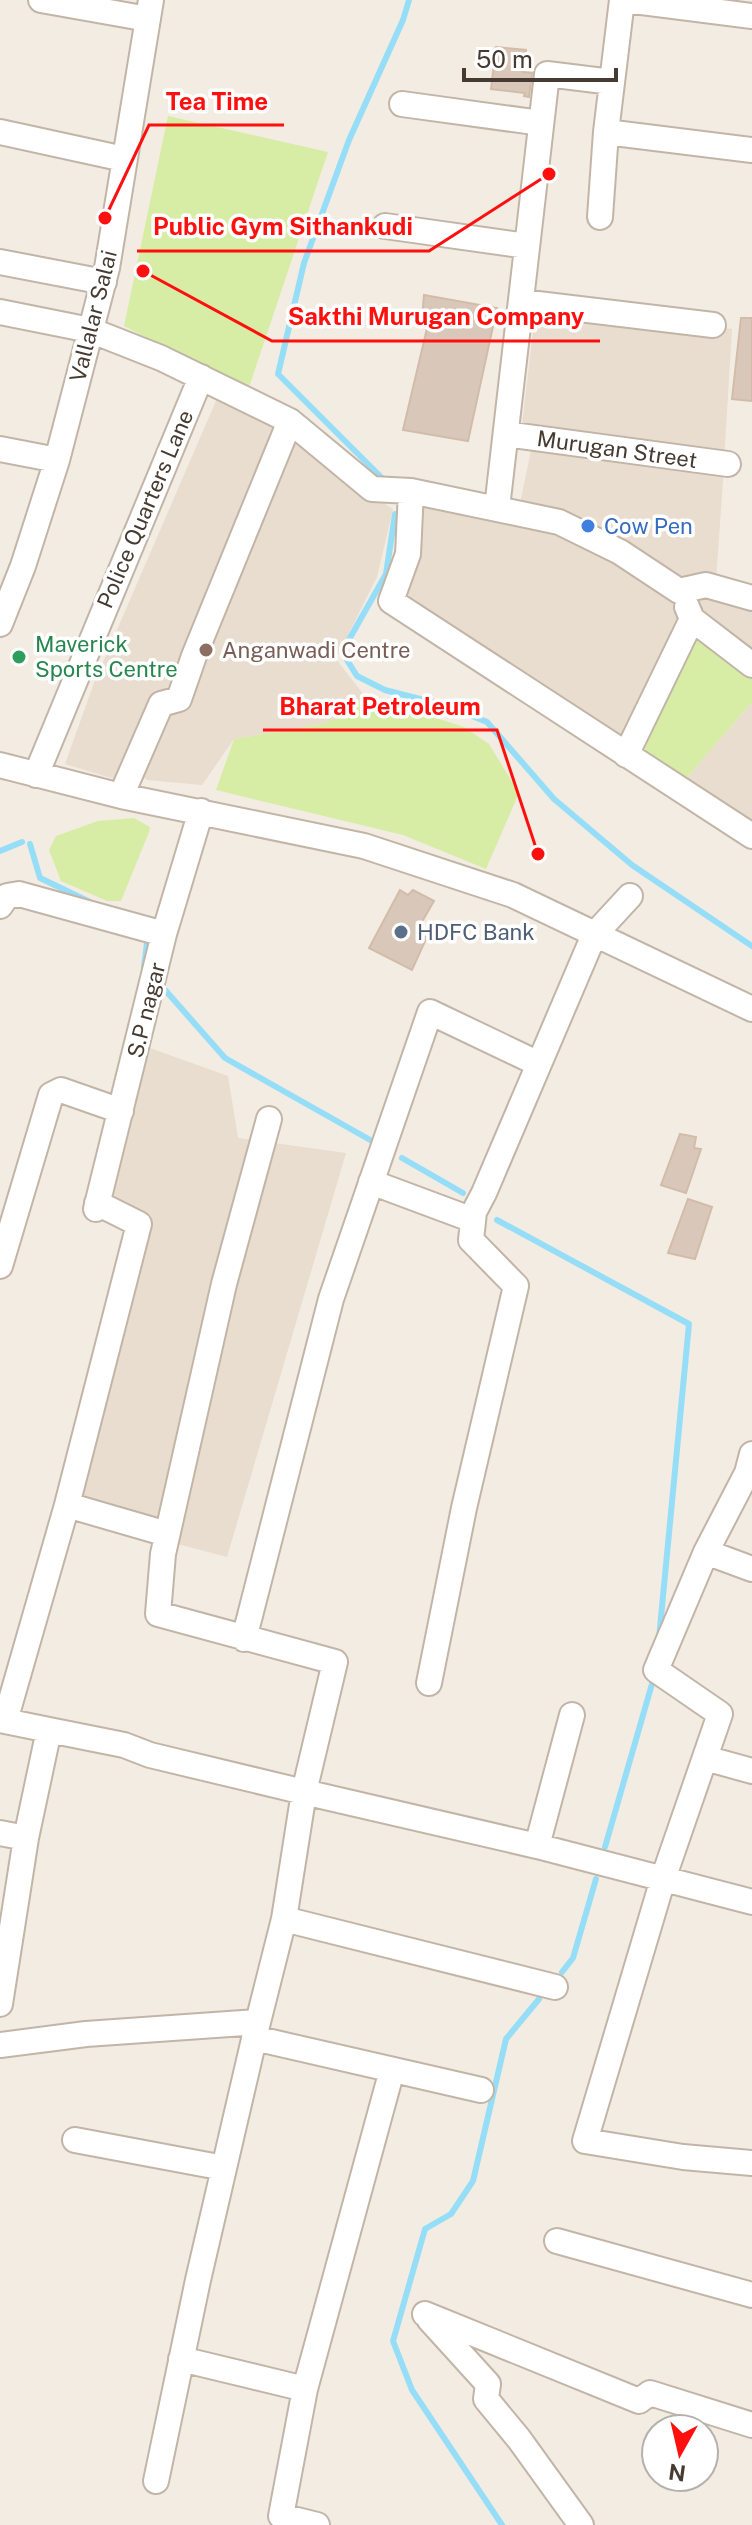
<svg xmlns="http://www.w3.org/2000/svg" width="752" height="2525" viewBox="0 0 752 2525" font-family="'Public Sans',sans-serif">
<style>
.residential{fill:#e8ddcf}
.green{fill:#d7eda5}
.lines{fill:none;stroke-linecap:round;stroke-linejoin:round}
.stream{stroke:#96def8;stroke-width:6}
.building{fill:#d9c8b9;stroke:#d2bca9;stroke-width:2}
.minor-casing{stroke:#c2b5a7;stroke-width:28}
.minor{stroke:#fff;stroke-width:24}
.shop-dot{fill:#3f7fe0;stroke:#fff;stroke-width:3}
.education-dot{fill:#8d6e63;stroke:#fff;stroke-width:3}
.leisure-dot{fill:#2e9e5b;stroke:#fff;stroke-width:3}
.service-dot{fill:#5c6f8a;stroke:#fff;stroke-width:3}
.labels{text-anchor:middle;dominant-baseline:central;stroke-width:7;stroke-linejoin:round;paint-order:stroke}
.street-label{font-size:22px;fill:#453b32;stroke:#fff}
.shop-label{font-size:22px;fill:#366cbe;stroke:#fff;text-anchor:start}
.leisure-label{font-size:22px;fill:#27864d;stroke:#fff;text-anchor:start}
.education-label{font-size:22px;fill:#785e54;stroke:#fff;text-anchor:start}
.service-label{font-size:22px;fill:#4e5e75;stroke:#fff;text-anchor:start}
.leader{fill:none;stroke:#ff0f0d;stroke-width:3}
.callout-dot{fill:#ff0f0d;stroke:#fff;stroke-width:3}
.callout-label{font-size:24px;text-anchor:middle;font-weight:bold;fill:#ff0f0d;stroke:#fff;stroke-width:7;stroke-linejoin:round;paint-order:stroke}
</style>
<rect width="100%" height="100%" fill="#f3ece2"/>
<path class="residential" d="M536 306 732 329 724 461 521 433Z
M219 394 280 427 171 696 121 781 65 764 94 683Z
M293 430 370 495 393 509 377 577 336 659 364 695 352 712 322 724 234 739 202 785 147 780 138 773Z
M533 441 724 467 716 580 677 588 518 513Z
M415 496 559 523 675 590 689 618 624 750 395 600Z
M700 593 752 602V661L694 604Z
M752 702V824L683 782Z
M150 1048 228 1076 238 1138 346 1153 227 1557 53 1511 129 1225 96 1209Z"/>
<path class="green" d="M168 116 328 152 248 390 124 326Z
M696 635 752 675V702L683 782 638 750Z
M364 695 464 727 489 744 519 793 486 869 403 835 216 790 234 739 322 724 352 712Z
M134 818 150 827 149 832 121 901H107L61 881 49 850 56 836 98 821Z"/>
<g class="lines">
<path class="stream" d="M384 480 278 374 304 263 349 140 403 20 409 0
M395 514 386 574 342 652 357 676 385 690 447 706 487 722 554 799 632 865 752 946
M30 844 40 878 92 903
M0 851 22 842
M144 967 148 935
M166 991 225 1058 372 1141
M402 1158 463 1193
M497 1220 689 1324 659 1638
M605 1847 654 1677
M562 1972 573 1958 596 1879
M502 2525 412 2390 393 2341 425 2229 451 2214 473 2181 506 2039 539 1999"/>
</g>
<path class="building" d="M496 47 526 50 523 72 532 73 529 97 524 96 525 93 491 89Z
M424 295 497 308 468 441 403 430 429 320 422 318Z
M741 318H752V401L732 399Z
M400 890 408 895 413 890 434 901 419 927 427 937 412 970 369 948Z
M680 1134 696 1137 694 1148 701 1149 686 1193 661 1185Z
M688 1199 712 1207 695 1259 668 1253Z"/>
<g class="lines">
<defs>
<path id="minor" d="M41 0 148 19
M622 0 606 132 752 150
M626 0 752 16
M402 104 541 123
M0 132 124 159
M600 217 606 132
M385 226 527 246
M0 262 104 282
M521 302 713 325
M0 312 90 330 161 358 290 421 372 489 411 491 559 522 620 552 679 591
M506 434 728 464
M0 449 57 460
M411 491 408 554 391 601 752 836
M497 508 547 74 612 82
M679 591 706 585 752 598
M687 607 692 619 752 665
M0 624 23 566 57 460 107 268 151 0
M626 755 692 619
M0 765 121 796 364 846 513 895 752 1009
M36 775 201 377
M121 796 161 704 179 699 194 656 290 421
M0 906 7 896 19 894 164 934
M371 1182 473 1220
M97 1203 139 1224 67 1505 167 1534
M96 1209 164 934 201 811
M0 1266 51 1095 61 1090 121 1111
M752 1454 747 1473 706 1552 656 1670 720 1714 663 1879 585 2141 683 2157 752 2163
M706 1552 752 1569
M244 1639 331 1299 430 1012 539 1064
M429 1683 464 1508 516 1286 471 1240 474 1212 484 1193 594 935 630 896
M0 1720 49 1730
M5 1721 67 1505
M705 1758 752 1771
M0 1833 26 1838
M537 1846 572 1715
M284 1919 555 1987
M0 2004 26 1838 49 1730 124 1745 150 1755 304 1792 335 1662 158 1614 163 1554 224 1284 269 1119
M254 2038 481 2090
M0 2045 86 2034 258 2022 284 1919 304 1792 537 1846 752 1902
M75 2140 224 2168
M557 2241 752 2295
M425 2314 639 2401 650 2393 752 2425
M429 2319 488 2384 486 2399 519 2439 581 2525
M181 2359 305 2389
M156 2481 198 2280 258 2022
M317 2525 281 2516 305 2389 392 2070"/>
</defs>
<use href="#minor" class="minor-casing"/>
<use href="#minor" class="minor"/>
</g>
<circle class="shop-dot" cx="588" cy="526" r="8"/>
<circle class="education-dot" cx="206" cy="650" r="8"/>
<circle class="leisure-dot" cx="19" cy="657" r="8"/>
<circle class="service-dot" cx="401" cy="932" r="8"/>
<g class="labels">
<g class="street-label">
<text transform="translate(93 316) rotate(-76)">Vallalar Salai</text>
<text transform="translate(617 449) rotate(8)">Murugan Street</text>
<text transform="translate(145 509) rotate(-67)">Police Quarters Lane</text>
<text transform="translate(146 1010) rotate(-76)">S.P nagar</text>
</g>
<g class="shop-label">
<text x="604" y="526">Cow Pen</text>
</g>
<g class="leisure-label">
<text x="35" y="644">Maverick<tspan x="35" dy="25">Sports Centre</tspan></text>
</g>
<g class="education-label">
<text x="222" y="650">Anganwadi Centre</text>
</g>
<g class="service-label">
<text x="417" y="932">HDFC Bank</text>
</g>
</g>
<path class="leader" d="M105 218L149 125H284M549 174L429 251H137M143 271L272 341H600M538 854L497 730H263"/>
<g class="callout-dot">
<circle cx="105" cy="218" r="8"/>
<circle cx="549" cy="174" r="8"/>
<circle cx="143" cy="271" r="8"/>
<circle cx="538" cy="854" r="8"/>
</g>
<g class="callout-label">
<text x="217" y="110">Tea Time</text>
<text x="283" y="235">Public Gym Sithankudi</text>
<text x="436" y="325">Sakthi Murugan Company</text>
<text x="380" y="715">Bharat Petroleum</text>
</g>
<g transform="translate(680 2453) rotate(188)"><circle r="38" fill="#ffffff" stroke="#b5b1ad" stroke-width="2"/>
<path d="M0-6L14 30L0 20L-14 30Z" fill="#ff0f0d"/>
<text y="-12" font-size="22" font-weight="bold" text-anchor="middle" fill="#453b32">N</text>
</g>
<path d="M464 68v12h152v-12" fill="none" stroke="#453b32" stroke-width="4"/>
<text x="476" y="68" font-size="24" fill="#453b32" stroke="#ffffff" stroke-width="6" paint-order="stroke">50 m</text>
</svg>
